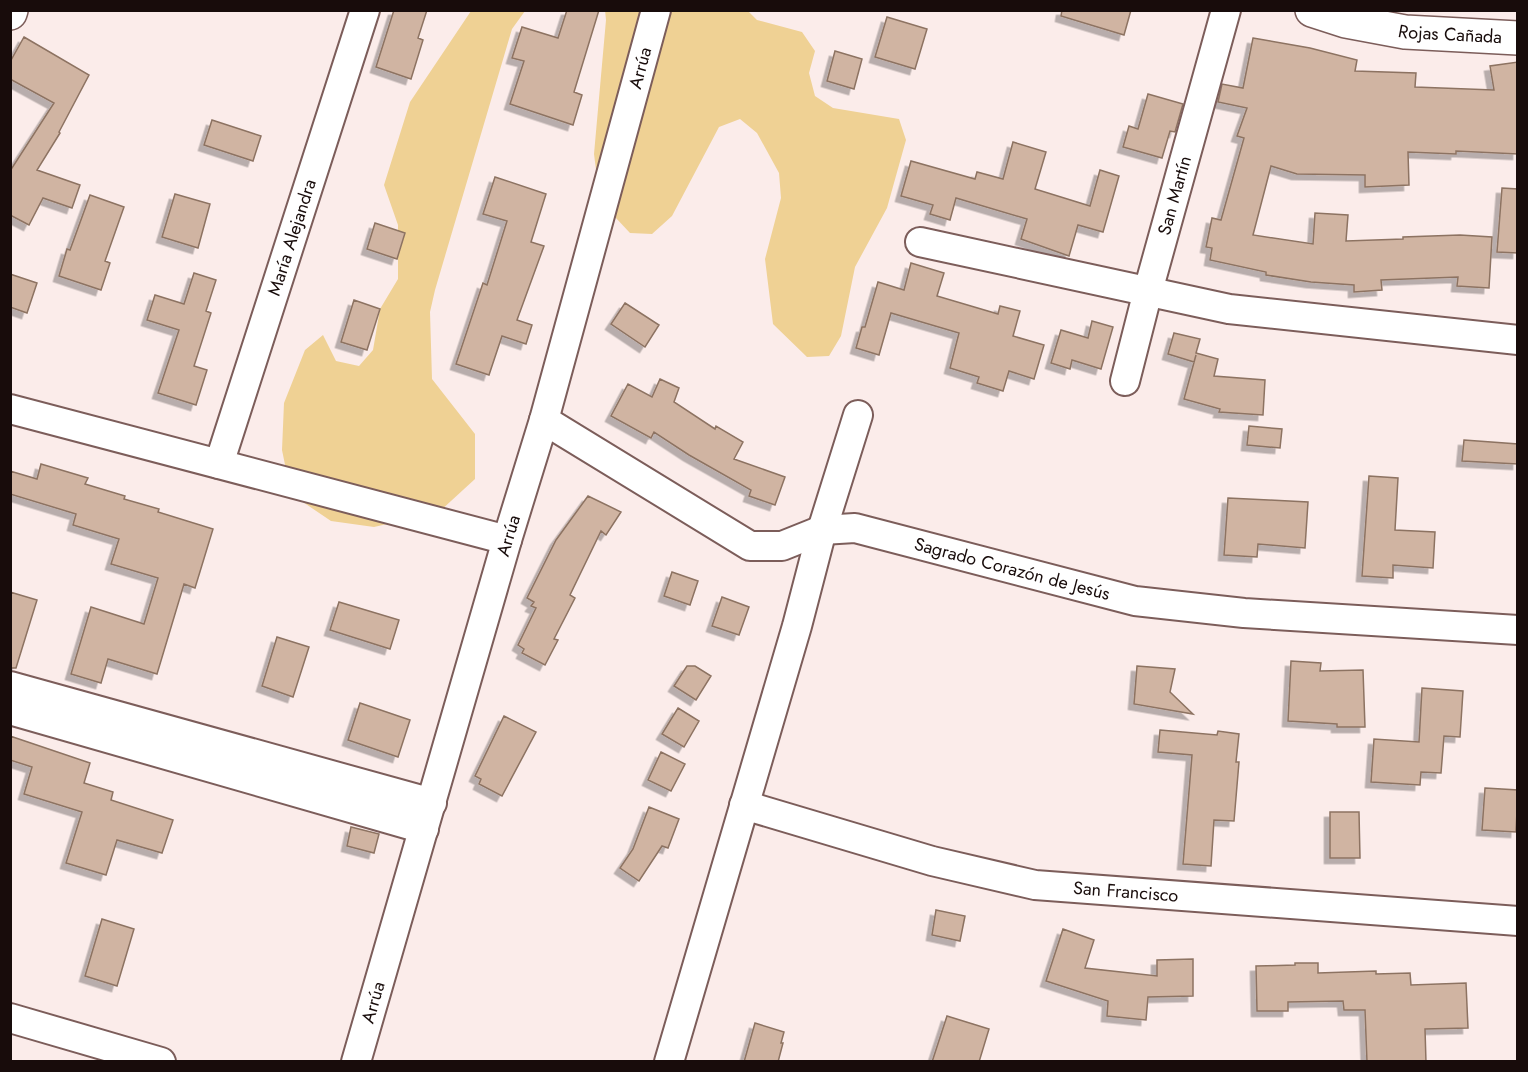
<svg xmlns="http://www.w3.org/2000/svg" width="1528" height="1072" viewBox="0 0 1528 1072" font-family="Jost,sans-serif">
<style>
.green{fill:#efd194}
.building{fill:#d0b4a2;stroke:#8d7362;stroke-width:1.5;filter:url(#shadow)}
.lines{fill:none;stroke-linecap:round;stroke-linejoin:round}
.street-casing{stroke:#7c5d5a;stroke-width:32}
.secondary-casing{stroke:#7c5d5a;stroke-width:36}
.street{stroke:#fff;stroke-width:28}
.secondary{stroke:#fff;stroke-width:33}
.labels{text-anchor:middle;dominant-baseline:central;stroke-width:4.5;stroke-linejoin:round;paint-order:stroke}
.street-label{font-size:18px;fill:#180c0b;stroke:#fff}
</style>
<defs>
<filter id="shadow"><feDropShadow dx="-5.5" dy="5.5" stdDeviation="0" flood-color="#0004"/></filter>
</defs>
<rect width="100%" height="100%" fill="#fbecea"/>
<path class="green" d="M605 10 748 11 757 20 802 32 815 51 809 73 815 96 833 108 899 119 906 140 887 208 855 267 841 336 829 356 807 357 773 324 765 259 781 198 779 173 757 133 740 119 719 127 672 216 652 234 630 233 600 201 594 154 606 20Z
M471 11H525L512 29 435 290 430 312 432 379 475 434V479L439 512 374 527 331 521 291 494 282 450 284 403 305 350 323 335 336 361 359 366 373 350 380 309 398 279V225L384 185 410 102Z"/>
<path class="building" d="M394 10H427L418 38 423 40 411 79 376 67Z
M567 10H599L574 92 582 95 573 125 510 104 524 61 512 58 522 27 558 38Z
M1062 10H1131L1124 35 1061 16Z
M887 17 927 29 915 69 875 57Z
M24 37 89 75 59 132 60 133 37 170 80 185 72 208 43 198 29 225 10 215V171L54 103 10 79V62Z
M1253 38 1310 48 1357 60 1355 71 1416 73 1415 87 1494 90 1490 66 1518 62V154L1456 151V154L1408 152 1409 185 1365 187V175L1297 174 1271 166 1253 235 1313 244 1315 213 1348 215 1346 241 1403 239V237L1460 235 1492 237 1489 288 1457 286 1458 277 1381 280 1382 290 1354 292V285L1311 282 1266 275V272L1210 260 1212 248 1206 247 1212 218 1221 220 1244 138 1237 136 1247 108 1218 102 1222 84 1243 88Z
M835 51 862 59 854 89 827 81Z
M1148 94 1183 104 1175 132 1170 131 1162 158 1123 147 1129 126 1138 129Z
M212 120 261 136 253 161 204 145Z
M1013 142 1046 152 1035 189 1090 206 1100 170 1119 176 1103 232 1078 225 1069 256 1021 239 1027 219 956 198 950 220 930 214 933 205 901 196 911 161 975 179 977 172 1003 179Z
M495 177 546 194 531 242 544 246 517 320 532 325 526 344 502 336 489 375 456 364 483 283 487 285 507 221 483 214Z
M1502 188 1518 189V253L1497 252Z
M175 194 210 204 198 248 162 237Z
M90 195 124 207 105 261 110 263 101 290 59 276 67 249 70 250Z
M375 223 405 233 397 259 367 249Z
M911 263 944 273 937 296 998 314 1000 306 1020 311 1013 336 1044 345 1034 379 1009 371 1003 391 977 383 979 377 950 368 959 333 891 313 879 355 856 348 862 327H865L878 282 904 290Z
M194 273 216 280 206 311 211 313 194 366 207 370 196 405 158 393 179 330 147 320 155 295 184 304Z
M10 274 37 283 27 313 10 307Z
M354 300 380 309 367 350 341 342Z
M625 303 659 325 645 347 611 324Z
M1092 321 1113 327 1101 369 1072 360 1070 369 1051 363 1061 330 1088 338Z
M1174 333 1200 339 1196 353 1218 359 1214 376 1265 380 1263 415 1219 412 1220 409 1184 399 1196 355 1194 362 1168 354Z
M660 379 679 388 674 402 715 429 716 426 743 442 734 459 785 477 775 505 749 496 751 490 689 455 654 432 651 438 611 416 628 384 652 397Z
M1249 426 1282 429 1280 448 1247 445Z
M1464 440 1518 444V464L1462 461Z
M41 464 88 478 85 484 125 496 124 499 159 509 158 512 213 529 195 588 184 584 157 674 108 659 101 683 71 674 91 607 144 624 158 578 111 564 119 539 73 525 76 514 10 494V471L37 479Z
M1369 476 1398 478 1395 530 1435 532 1433 568 1393 565V578L1362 576Z
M588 496 621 512 606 535 601 531 570 595 575 598 554 639 558 640 545 665 522 653 524 649 518 645 536 608 531 606 534 602 527 598 556 540Z
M1228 498 1308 502 1305 548 1258 544 1257 557 1224 555Z
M672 572 698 581 690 605 664 596Z
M10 592 37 600 16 668H10Z
M722 597 749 607 739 635 712 626Z
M339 602 399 620 390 649 330 630Z
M277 637 309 647 293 697 262 686Z
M1291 661 1321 663 1320 671 1363 670 1365 727H1337V724L1288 721Z
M687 666H695L711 676 696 700 674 686Z
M1137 666 1175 669 1170 692 1193 714 1134 704Z
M1422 688 1463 691 1460 737 1444 736 1441 773 1421 772 1420 785 1371 782 1374 739 1419 742Z
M360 703 410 720 398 757 348 740Z
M678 708 699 721 684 747 662 734Z
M504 716 536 732 502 796 479 784 481 779 475 776Z
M1160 730 1217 735 1218 731 1239 734 1236 762H1239L1234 821 1214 820 1211 866 1183 864 1192 755 1158 752Z
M10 736 90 763 84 783 113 792 111 800 173 820 162 853 117 840 106 875 66 863 82 812 24 794 32 767 10 760Z
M661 752 685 764 671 791 648 780Z
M1485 788 1518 790 1516 832 1482 830Z
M649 807 679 819 668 848 662 846 639 881 620 868 633 849Z
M1330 812H1359L1360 858H1330Z
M351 827 379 834 374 853 347 846Z
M936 910 965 916 960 941 932 935Z
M102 919 134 929 117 986 85 976Z
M1063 929 1094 940 1085 968 1157 976V960L1193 959V996L1148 997 1146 1020 1107 1016 1108 1001 1046 981Z
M1295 963H1318V973L1376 971V974L1410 973 1411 985 1466 983 1468 1028 1425 1029 1426 1062H1367L1365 1010H1344L1343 1001 1288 1002V1011H1257L1256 966 1295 965Z
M947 1016 989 1029 979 1062H932Z
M755 1023 784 1032 781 1043H783L778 1062H744Z"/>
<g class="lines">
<defs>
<g id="street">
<path d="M920 242 1229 309 1518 340"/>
<path id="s1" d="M1125 381 1148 291 1226 10"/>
<path d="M10 409 507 540"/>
<path id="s2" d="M544 420 750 546H782L822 530 855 528 1135 601 1244 613 1518 630"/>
<path id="s3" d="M219 464 365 10"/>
<path d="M10 686 432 803"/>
<path d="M10 710 424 829"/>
<path id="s4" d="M744 805 932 861 1035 885 1518 921"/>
<path d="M10 1018 161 1062"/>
<path id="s5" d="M356 1062 507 540 544 420 656 10"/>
<path d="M669 1062 797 626 822 530 858 415"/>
</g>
<g id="secondary">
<path id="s6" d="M1312 10 1346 21 1405 32 1518 38"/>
<path d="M10 13 11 10"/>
</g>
</defs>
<use href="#street" class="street-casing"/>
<use href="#secondary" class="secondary-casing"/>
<use href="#street" class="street"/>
<use href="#secondary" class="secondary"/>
</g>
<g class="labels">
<g class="street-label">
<text stroke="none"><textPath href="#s6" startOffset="141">Rojas Cañada</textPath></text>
<text stroke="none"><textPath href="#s5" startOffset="1034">Arrúa</textPath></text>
<text stroke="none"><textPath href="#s1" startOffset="192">San Martín</textPath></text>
<text stroke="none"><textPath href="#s3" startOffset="238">María Alejandra</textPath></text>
<text stroke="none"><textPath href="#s5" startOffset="548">Arrúa</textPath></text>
<text stroke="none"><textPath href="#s2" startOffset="512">Sagrado Corazón de Jesús</textPath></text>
<text stroke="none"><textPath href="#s4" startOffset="393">San Francisco</textPath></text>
<text stroke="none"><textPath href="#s5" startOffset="62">Arrúa</textPath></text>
</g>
</g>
<rect width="1528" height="1072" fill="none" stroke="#180c0b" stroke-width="24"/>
</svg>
